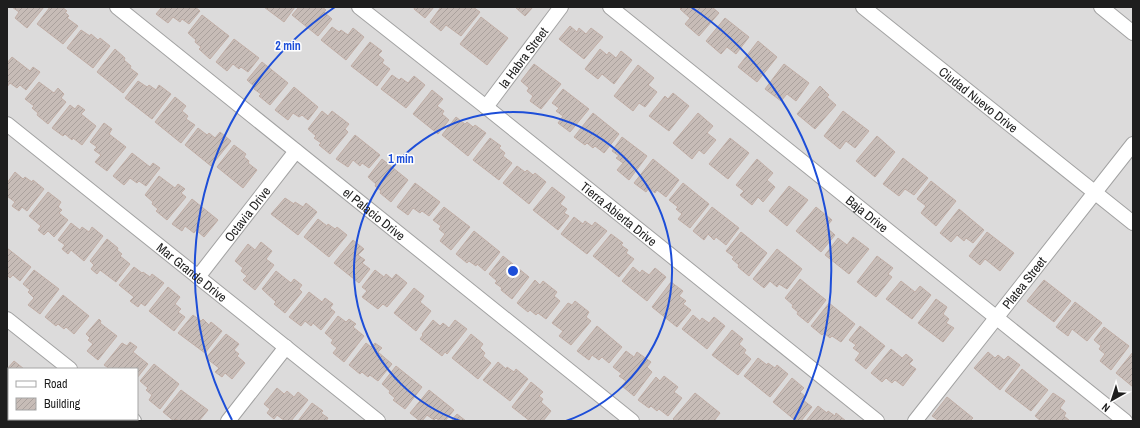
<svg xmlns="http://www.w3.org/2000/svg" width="1140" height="428" viewBox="0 0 1140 428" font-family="'Archivo Narrow',sans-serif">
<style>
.residential{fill:#dcdbdb;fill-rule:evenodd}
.building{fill:url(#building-hatch);stroke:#c1aea6}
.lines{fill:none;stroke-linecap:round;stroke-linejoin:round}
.minor-casing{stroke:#a2a2a2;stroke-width:16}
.minor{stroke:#fff;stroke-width:14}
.ring{fill:none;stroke:#1d4ed8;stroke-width:2}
.labels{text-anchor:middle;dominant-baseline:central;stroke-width:3;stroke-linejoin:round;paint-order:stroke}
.street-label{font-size:13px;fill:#1e1e1e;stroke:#fff}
.centre{fill:#1d4ed8;stroke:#fff;stroke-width:2}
.ring-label{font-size:12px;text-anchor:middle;font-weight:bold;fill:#1d4ed8;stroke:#fff;stroke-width:3;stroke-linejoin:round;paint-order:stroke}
</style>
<defs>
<pattern id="building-hatch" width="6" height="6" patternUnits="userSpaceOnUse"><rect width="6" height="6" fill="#c7bcb7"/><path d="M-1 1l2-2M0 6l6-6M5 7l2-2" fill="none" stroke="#aaa19d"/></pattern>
</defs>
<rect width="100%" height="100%" fill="#efeae4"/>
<path class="residential" d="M7 7H1133V421H7ZM9 369H137V419H9Z"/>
<path class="building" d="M12 7H44L27 28 15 18 19 12Z
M50 7H62L67 11 65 12 69 16 67 18 78 26 63 44 37 24Z
M162 7H195L200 11 189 24 182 19 180 22 173 17 168 23 156 14Z
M264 7H295L284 22Z
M299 7H322L326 10 324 12 332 19 318 36 292 15Z
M415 7H434L425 18 414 9Z
M441 7H473L480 12 461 36 446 25 441 31 430 22Z
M515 7H533L525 16Z
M682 7H712L719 13 699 36 685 24 690 18 680 9Z
M202 15 229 36 210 59 199 49 201 47 195 42 196 40 188 33Z
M481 17 508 38 487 65 460 44Z
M725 18 749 37 736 54 727 47 721 54 706 41Z
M570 26 577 32 579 28 586 34 591 28 603 37 584 59 559 39Z
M332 27 339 32 341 30 348 35 353 28 364 37 346 60 321 40Z
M81 30 90 36 91 34 98 40 100 38 110 46 93 68 67 48Z
M234 39 259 58 248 72 241 67 239 69 233 64 227 71 216 62Z
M758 41 777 57 757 82 738 67Z
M370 42 382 51 378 55 384 60 382 63 390 69 377 86 351 66Z
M115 49 125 58 124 60 131 66 130 68 138 74 123 93 97 72Z
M600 49 607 55 609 52 616 58 621 51 632 60 614 84 602 74 598 79 585 69Z
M12 57 30 71 33 67 40 72 26 90 20 85 17 88 10 83 7 87V63Z
M262 62 288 83 270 105 259 96 261 94 254 89 255 87 247 80Z
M534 64 561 84 541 109 530 101 533 96 527 91 529 88 521 81Z
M784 64 809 83 796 101 787 94 781 101 765 89Z
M638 65 654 78 648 85 657 92 645 107 639 103 633 111 614 96Z
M392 75 399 80 401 78 408 83 414 76 425 85 406 108 381 89Z
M138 81 147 87 149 85 156 90 159 85 171 94 152 119 125 98Z
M39 82 54 93 58 88 64 94 61 98 66 102 48 124 37 115 38 113 32 108 34 106 25 99Z
M820 86 829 95 827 97 836 105 815 129 797 114Z
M294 87 318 107 308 120 302 115 299 117 293 113 288 120 275 110Z
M563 89 589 109 570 132 558 123 563 116 556 111 559 108 552 103Z
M432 90 443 99 437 106 444 111 442 114 449 120 438 134 413 114Z
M673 93 689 106 669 131 649 116 665 96 668 99Z
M175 97 186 106 182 111 188 116 186 119 195 125 181 143 155 122Z
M70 105 75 109 78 105 85 110 81 114 96 126 82 145 73 138 72 140 65 134 63 136 52 128Z
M322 111 328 116 332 111 349 124 345 129 348 132 330 154 319 145 321 143 314 138 316 136 308 129Z
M843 111 869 131 855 148 846 141 840 149 824 136Z
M593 113 619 134 604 153 595 146 593 148 587 143 585 145 574 137Z
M698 113 713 126 707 133 716 140 704 154 699 150 692 159 673 143Z
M456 117 465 124 467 122 473 127 475 125 486 133 468 156 442 135Z
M104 123 112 129 109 134 126 147 107 171 95 162 101 155 94 150 97 147 90 142Z
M198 128 207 135 209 133 215 138 220 132 231 141 211 166 185 145Z
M355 135 380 155 369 168 362 163 360 166 353 160 348 167 336 159Z
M877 136 895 152 875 177 856 161Z
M622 137 647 156 629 180 617 170 623 163 616 158 619 156 612 151Z
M490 138 501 146 499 148 505 153 503 156 512 163 499 180 473 160Z
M730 138 749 153 728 179 709 164Z
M234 145 246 154 244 157 249 161 248 163 257 170 243 188 217 167Z
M132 153 150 167 153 163 160 168 146 186 139 181 137 183 130 178 124 185 113 176Z
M903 158 928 178 914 195 905 189 899 196 883 184Z
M382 159 408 180 391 202 380 193 381 191 375 186 376 184 368 177Z
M653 159 679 180 666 197 657 190 655 193 649 188 646 192 634 183Z
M757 159 773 173 767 180 775 187 763 202 758 197 752 205 740 195 744 191 736 185Z
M517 166 525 172 527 170 533 175 535 173 546 182 529 204 503 183Z
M15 172 23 179 25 177 32 182 33 180 44 189 27 211 22 207 19 211 12 206 15 202 7 196V183Z
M159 176 175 188 178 184 185 189 181 193 186 197 167 220 156 211 158 209 152 204 153 202 145 195Z
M931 181 956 201 936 226 921 213 926 206 917 199Z
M415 183 440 202 429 216 422 211 420 213 413 208 408 215 397 207Z
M683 183 709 204 690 228 678 219 682 214 676 209 678 207 669 200Z
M789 186 808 200 787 226 769 211Z
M552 187 565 197 560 204 567 209 564 213 569 216 558 230 533 210Z
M48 192 61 202 58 207 62 210 59 213 68 220 54 237 48 231 44 235 38 230 41 226 29 216Z
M285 198 294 204 295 202 303 207 306 203 317 212 298 235 271 214Z
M192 199 218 220 204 237 196 230 194 233 185 226 182 231 172 224Z
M444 207 470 227 451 250 440 241 445 234 439 229 441 226 433 220Z
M712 207 739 228 726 245 716 237 714 240 708 234 704 240 693 231Z
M816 207 832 220 826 227 835 235 821 252 796 231Z
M959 209 984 230 973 243 966 238 964 241 957 235 951 242 940 233Z
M574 217 583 224 585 221 592 226 595 222 607 231 587 254 561 234Z
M318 219 327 226 328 224 335 229 337 227 347 235 329 257 304 237Z
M71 223 80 230 82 227 89 232 92 227 103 236 84 261 71 250 68 254 62 249 65 245 58 240Z
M474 231 500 252 485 271 477 264 476 266 469 261 467 263 456 254Z
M741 232 767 253 749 276 738 267 739 265 732 259 734 257 726 251Z
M987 232 1014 253 1000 271 985 259 980 265 969 256Z
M611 234 623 243 621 245 628 250 626 253 634 259 619 277 593 256Z
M853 237 869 249 849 274 825 255 838 238 847 245Z
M107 239 118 248 117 250 122 254 120 256 130 264 116 282 100 270 97 274 91 269 94 265 90 261Z
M353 240 364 249 358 255 365 260 362 263 370 269 359 283 334 263Z
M261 242 272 251 266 259 274 265 255 290 243 280 247 276 241 271 243 268 235 261 248 244 255 250Z
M7 248 31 267 20 281 13 275 10 278 7 275Z
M777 249 802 269 787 289 779 284 777 287 770 281 764 288 753 279Z
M503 256 529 277 512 299 501 290 502 288 495 283 497 281 489 274Z
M877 256 893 268 888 274 892 277 876 297 857 282Z
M134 267 142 273 143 272 150 277 152 274 164 283 145 306 141 303 138 307 130 301 134 297 119 285Z
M633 267 640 273 642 270 649 275 655 268 666 277 647 301 622 281Z
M34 270 59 289 40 314 28 305 34 298 28 292 30 290 23 284Z
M375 270 384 277 386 274 392 279 396 274 407 283 387 307 383 304 378 309 362 297 367 291 362 287Z
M276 271 291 283 294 279 302 285 299 289 302 292 285 313 274 304 276 302 262 289Z
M800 279 826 300 808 323 797 314 798 312 792 307 793 305 785 298Z
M535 280 540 285 543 281 557 292 554 296 560 301 546 319 538 313 536 315 530 310 528 312 517 303Z
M1044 280 1071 301 1054 322 1027 301Z
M901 281 915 292 920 286 931 295 912 319 886 299Z
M671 282 683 291 679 296 686 301 683 304 691 310 677 327 652 307Z
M168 287 180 297 175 304 181 309 178 312 185 317 174 331 149 311Z
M414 288 424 296 420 302 431 311 416 331 394 313Z
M309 292 322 302 325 298 333 304 330 308 335 312 321 330 313 323 311 326 305 321 301 326 289 317Z
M63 295 89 316 74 334 66 327 64 329 58 324 56 326 45 317Z
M936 299 947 307 943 314 949 319 946 323 954 328 943 342 918 323Z
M575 301 589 312 586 317 591 321 571 345 559 336 563 331 552 323 568 303 572 305Z
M1075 302 1102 323 1087 341 1072 329 1068 336 1056 327Z
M829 303 855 324 841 342 832 336 830 338 824 333 822 335 811 326Z
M193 315 201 321 203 319 209 325 211 322 222 331 205 353 178 333Z
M693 315 700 321 702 318 709 323 714 317 725 326 707 349 682 329Z
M338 316 346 322 349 319 356 324 353 327 364 336 344 362 333 353 337 348 331 343 333 340 325 333Z
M99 319 101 321 100 323 117 336 98 360 87 351 93 344 88 340 90 338 86 334Z
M433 320 440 326 443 323 449 328 455 320 467 329 447 354 445 352 442 356 420 339 423 335 422 334Z
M597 326 622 347 609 363 602 357 599 360 592 355 589 360 577 351Z
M860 326 885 346 866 369 855 360 860 353 853 348 856 345 849 340Z
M1104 327 1129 346 1111 370 1100 361 1105 354 1099 349 1101 346 1094 340Z
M732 330 743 339 739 344 746 350 744 353 751 359 738 375 712 355Z
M226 334 239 344 234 350 239 354 237 356 245 363 232 379 225 373 222 377 215 372 219 368 206 358Z
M471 334 483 344 480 348 485 353 483 356 491 363 478 379 452 358Z
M130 342 137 347 133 352 148 364 137 378V369H110L104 365 122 343 127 346Z
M366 343 371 347 375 343 382 348 378 352 392 364 378 381 370 375 368 377 362 372 360 374 349 365Z
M891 349 902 358 906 354 913 360 909 364 916 369 903 386 895 380 892 383 886 378 882 382 871 373Z
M626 351 634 357 637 352 651 362 647 367 652 372 634 396 622 386 626 381 619 376 622 374 613 367Z
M988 352 995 358 998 355 1004 360 1008 356 1020 365 1000 390 974 368Z
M1133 352V387L1116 373Z
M758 358 767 365 768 363 775 368 777 365 788 374 770 397 744 376Z
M14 361 24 369H9V395L7 394V369Z
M498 362 506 369 507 367 514 372 516 369 528 379 510 401 483 380Z
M154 364 179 384 160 409 149 400 152 395 146 390 148 388 140 381Z
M396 366 422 387 405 409 393 400 395 398 389 393 390 391 382 384Z
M1022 369 1048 390 1031 411 1005 391Z
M664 376 678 387 674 392 682 398 668 416 659 409 657 411 651 406 649 408 638 400 656 377 660 381Z
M792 378 804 388 800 392 806 397 803 400 812 407 801 421H796L773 402Z
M531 382 543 392 539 396 543 399 541 402 551 411 543 421H530L512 407Z
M277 388 284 394 287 391 294 397 298 392 308 400 291 421H285L277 415 274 419 267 413 270 409 264 404Z
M181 390 208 410 199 421H179L176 419 174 421 163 412Z
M429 390 454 410 445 421H440L436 418 434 420 427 415 422 421H420L410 413Z
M695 393 720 413 714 421H675L673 419Z
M1053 393 1065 401 1060 408 1066 413 1064 416 1070 421H1041L1035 416Z
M947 397 973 418 970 421H939L932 416Z
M312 403 323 411 321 413 328 418 326 421H298Z
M818 406 827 413 828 411 835 416 836 413 846 421H806Z
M457 414 466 421H451Z"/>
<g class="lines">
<defs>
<g id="minor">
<path id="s1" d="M117 7 632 421"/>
<path id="s2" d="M359 7 486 107 877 421"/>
<path id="s3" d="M610 7 1125 421"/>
<path id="s4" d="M863 7 1133 223"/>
<path d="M1101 7 1133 33"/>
<path id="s5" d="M486 107 561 7"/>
<path id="s6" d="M7 124 378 421"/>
<path id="s7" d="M198 277 296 151"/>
<path d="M7 319 70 369"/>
<path d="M132 419 134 421"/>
<path d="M228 421 286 347"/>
<path id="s8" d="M915 421 1133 144"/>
</g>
</defs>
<use href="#minor" class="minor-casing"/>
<use href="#minor" class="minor"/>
</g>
<g class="ring">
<path d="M460 421A159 159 0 1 1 566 421"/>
<path d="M232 420A318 318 0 0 1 335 7M691 7A318 318 0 0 1 794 420"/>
</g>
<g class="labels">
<g class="street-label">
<text stroke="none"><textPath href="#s5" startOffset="62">la Habra Street</textPath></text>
<text stroke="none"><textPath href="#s4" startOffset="148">Ciudad Nuevo Drive</textPath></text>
<text stroke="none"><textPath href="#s2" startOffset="332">Tierra Abierta Drive</textPath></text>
<text stroke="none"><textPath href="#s7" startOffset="80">Octavia Drive</textPath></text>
<text stroke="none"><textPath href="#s1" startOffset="330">el Palacio Drive</textPath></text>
<text stroke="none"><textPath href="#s3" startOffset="330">Baja Drive</textPath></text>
<text stroke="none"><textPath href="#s6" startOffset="237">Mar Grande Drive</textPath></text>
<text stroke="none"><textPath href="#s8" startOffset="176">Platea Street</textPath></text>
</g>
</g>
<circle cx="513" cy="271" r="6" class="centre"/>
<g class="ring-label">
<text x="288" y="50">2 min</text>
<text x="401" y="163">1 min</text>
</g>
<rect width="1140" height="428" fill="none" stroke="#1e1e1e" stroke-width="16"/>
<rect x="8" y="368" width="130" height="52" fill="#ffffff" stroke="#a5a5a5"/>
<rect x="16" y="381" width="20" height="6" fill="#ffffff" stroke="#a5a5a5"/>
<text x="44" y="388" font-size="12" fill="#1e1e1e">Road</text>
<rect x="16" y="398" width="20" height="12" fill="url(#building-hatch)" stroke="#a5a5a5"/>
<text x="44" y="408" font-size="12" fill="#1e1e1e">Building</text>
<g transform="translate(1112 400) rotate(219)" stroke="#ffffff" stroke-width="3" paint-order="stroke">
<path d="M0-3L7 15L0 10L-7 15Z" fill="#1e1e1e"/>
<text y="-6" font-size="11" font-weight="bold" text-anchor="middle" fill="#1e1e1e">N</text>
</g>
</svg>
